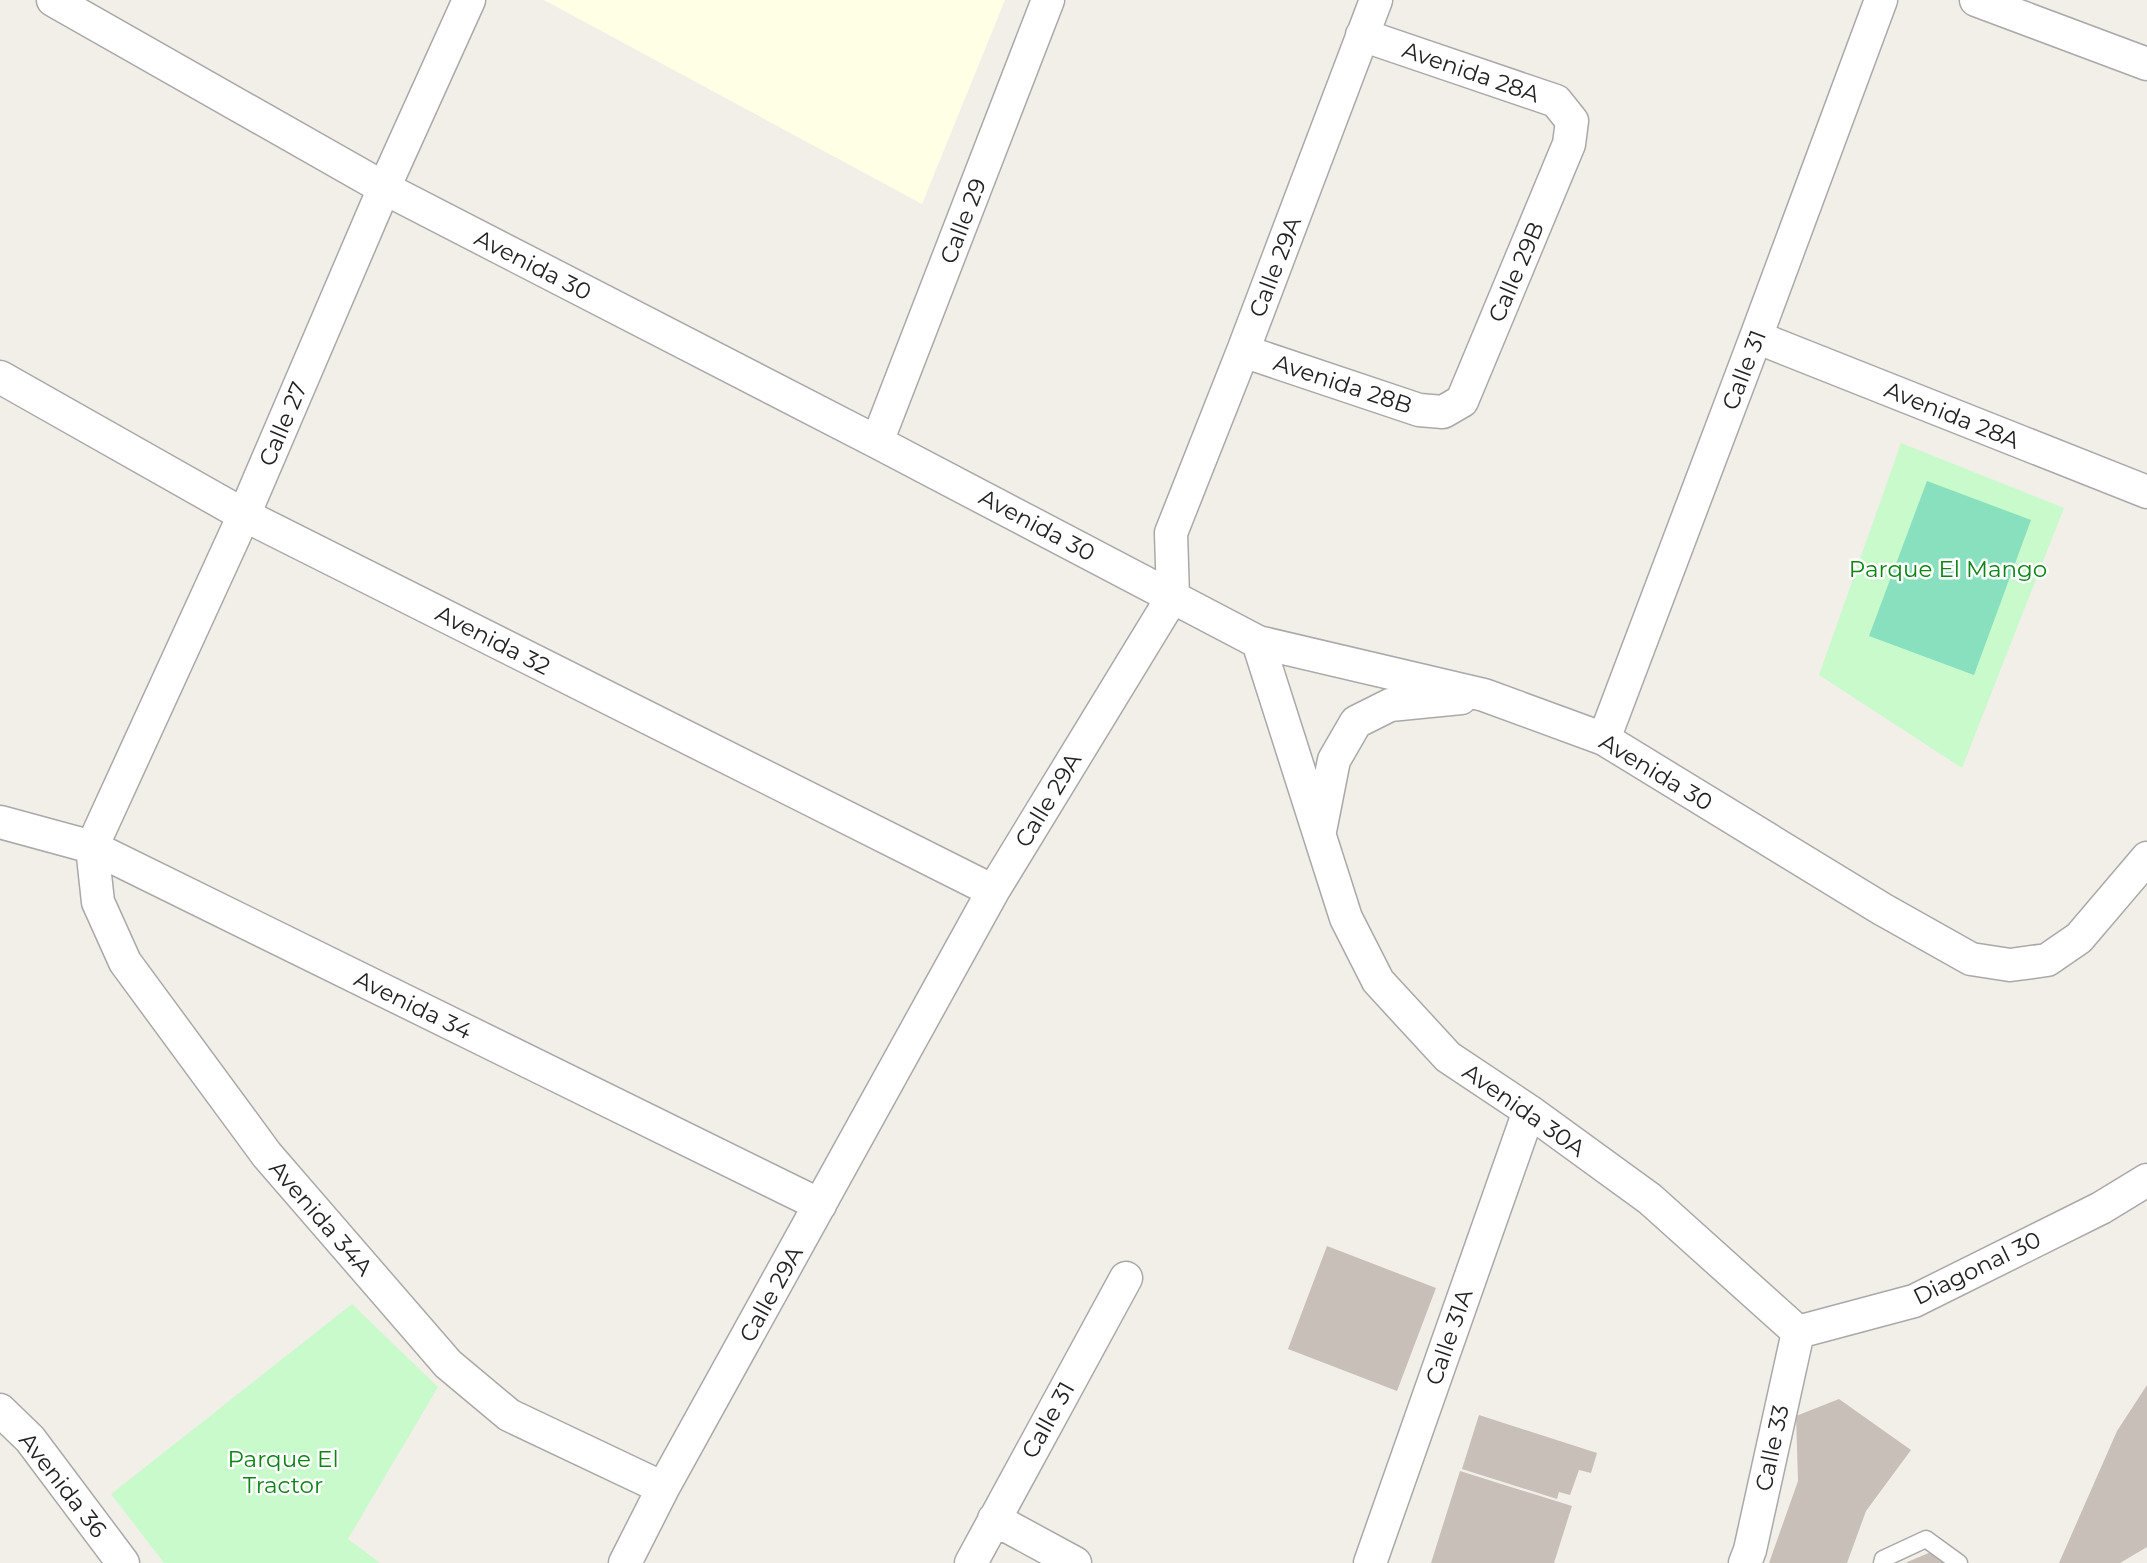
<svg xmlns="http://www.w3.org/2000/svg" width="2147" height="1563" viewBox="0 0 2147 1563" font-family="Montserrat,sans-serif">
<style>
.education{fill:#ffffe5}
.park{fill:#c8facc}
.pitch{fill:#88e0be}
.building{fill:#c7bfb8}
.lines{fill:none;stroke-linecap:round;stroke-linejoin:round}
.lane-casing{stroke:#a9a9a9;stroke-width:19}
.street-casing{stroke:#a9a9a9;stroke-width:35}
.lane{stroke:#fff;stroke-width:16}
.street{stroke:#fff;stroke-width:32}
.labels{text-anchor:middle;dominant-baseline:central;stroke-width:5;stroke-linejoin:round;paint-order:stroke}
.street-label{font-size:23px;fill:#222;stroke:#fff}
.park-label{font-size:23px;fill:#0c8416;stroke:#fff}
</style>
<rect width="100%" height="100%" fill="#f2efe9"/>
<path class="education" d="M544 0H1005L922 204Z"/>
<path class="park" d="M1901 443 2064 508 1962 768 1819 675Z
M352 1304 438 1387 348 1539 380 1563H164L111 1494Z"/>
<path class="pitch" d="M1927 481 2031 520 1974 675 1869 636Z"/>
<path class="building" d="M1327 1246 1436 1288 1397 1391 1288 1349Z
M2147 1385V1547L2120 1563H2059L2117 1431Z
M1839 1399 1911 1450 1866 1511 1847 1563H1769L1798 1481 1796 1416Z
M1479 1415 1597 1453 1591 1473 1579 1470 1570 1495 1559 1492 1557 1499 1462 1469Z
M1460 1471 1572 1506 1554 1563H1431Z
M1931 1552 1947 1563H1905Z"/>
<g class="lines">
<defs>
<path id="lane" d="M1882 1563 1883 1559 1926 1539 1959 1563"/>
<path id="street" d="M53 0 384 188 877 442 1258 642 1484 695 1604 739 1882 909 1971 959 2010 965 2047 960 2079 938 2147 858
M469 0 384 188 244 515 92 847 98 902 125 962 267 1155 448 1364 509 1415 663 1488
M1976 0 2147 64
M1756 337 2147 492
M1243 351 1419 410 1443 412 1462 401 1569 144 1572 121 1556 101 1362 35
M0 377 244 515 993 891
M877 442 1048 0
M1258 642 1346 918 1378 981 1448 1057 1529 1111 1650 1199 1798 1332
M1604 739 1756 337 1881 0
M0 822 92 847 820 1205
M1320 831 1334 760 1356 722 1390 705 1461 698
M1798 1332 1914 1301 2101 1208 2147 1180
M0 1410 30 1439 123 1563
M994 1519 1075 1563
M625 1563 663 1488 993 891 1173 596 1171 533 1243 351 1376 0
M971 1563 1126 1278
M1370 1563 1529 1111
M1745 1563 1750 1550 1798 1332"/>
</defs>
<use href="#lane" class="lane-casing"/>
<use href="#street" class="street-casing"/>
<use href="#lane" class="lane"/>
<use href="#street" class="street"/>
</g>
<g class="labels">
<g class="street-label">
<text transform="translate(1471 72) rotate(19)">Avenida 28A</text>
<text transform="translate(963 221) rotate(-69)">Calle 29</text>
<text transform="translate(533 265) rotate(27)">Avenida 30</text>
<text transform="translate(1275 267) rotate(-69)">Calle 29A</text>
<text transform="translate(1516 272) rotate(-67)">Calle 29B</text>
<text transform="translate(1744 370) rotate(-69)">Calle 31</text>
<text transform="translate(1343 384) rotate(18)">Avenida 28B</text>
<text transform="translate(1952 415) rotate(22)">Avenida 28A</text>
<text transform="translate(283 424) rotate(-67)">Calle 27</text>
<text transform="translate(1037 525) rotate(28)">Avenida 30</text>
<text transform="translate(493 640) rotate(27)">Avenida 32</text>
<text transform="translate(1656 772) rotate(31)">Avenida 30</text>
<text transform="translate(1048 800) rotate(-59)">Calle 29A</text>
<text transform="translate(413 1005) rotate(26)">Avenida 34</text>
<text transform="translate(1524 1110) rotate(35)">Avenida 30A</text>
<text transform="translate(321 1218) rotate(49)">Avenida 34A</text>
<text transform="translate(1977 1268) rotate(-26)">Diagonal 30</text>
<text transform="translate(771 1294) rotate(-61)">Calle 29A</text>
<text transform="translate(1449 1337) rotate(-71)">Calle 31A</text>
<text transform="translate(1048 1420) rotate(-61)">Calle 31</text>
<text transform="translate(1772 1448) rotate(-78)">Calle 33</text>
<text transform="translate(63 1485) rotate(52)">Avenida 36</text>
</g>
<g class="park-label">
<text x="1948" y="569">Parque El Mango</text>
<text x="283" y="1459">Parque El<tspan x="283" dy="26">Tractor</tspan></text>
</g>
</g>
</svg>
